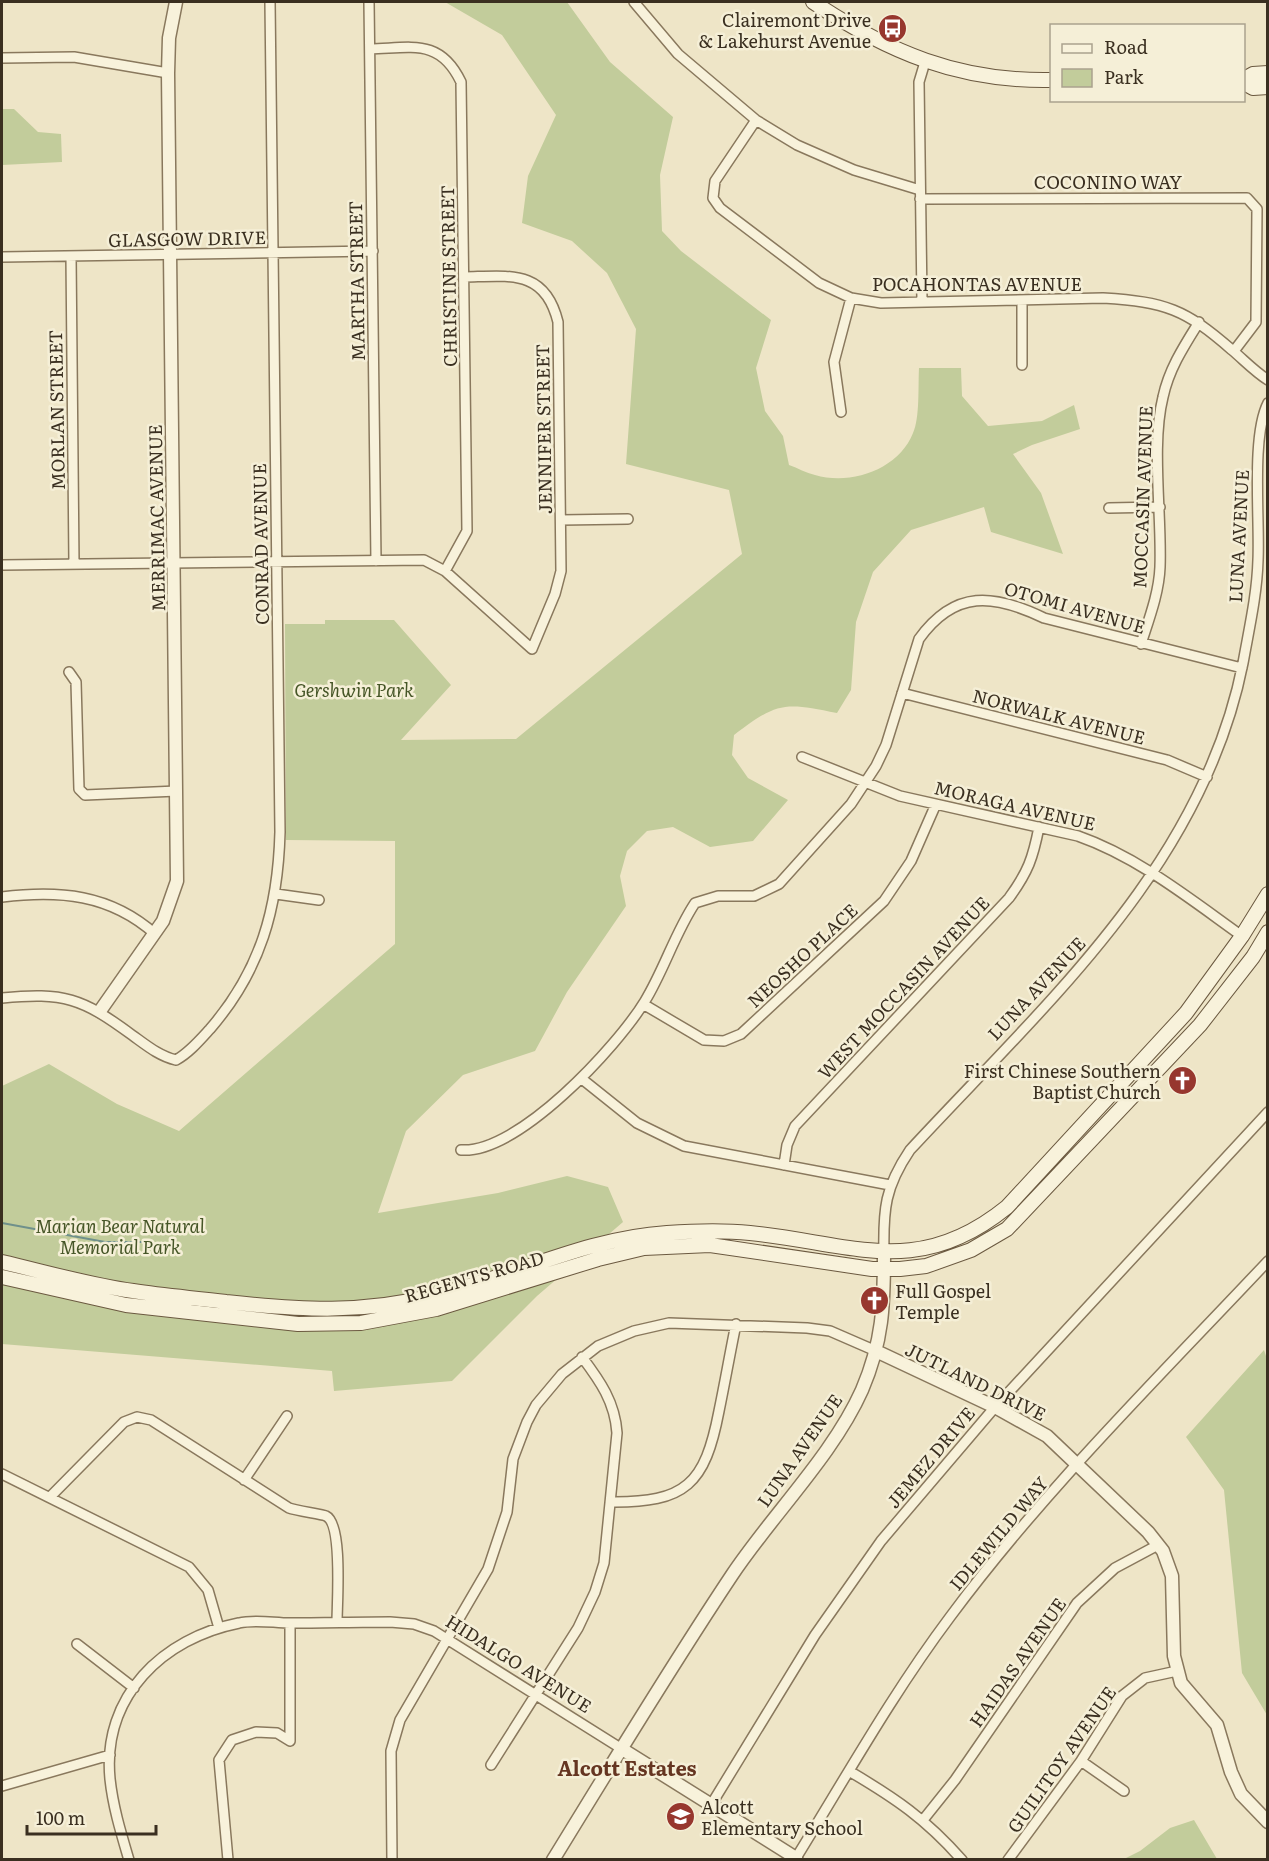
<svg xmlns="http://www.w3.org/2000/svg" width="1269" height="1861" viewBox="0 0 1269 1861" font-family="Literata,serif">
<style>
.green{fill:#c2cc9b}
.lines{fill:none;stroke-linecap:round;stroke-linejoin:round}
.stream{stroke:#6f908b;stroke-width:2}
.minor-casing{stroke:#89785d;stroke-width:12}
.tertiary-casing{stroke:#89785d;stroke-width:15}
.secondary-casing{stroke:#6b5940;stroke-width:16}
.minor{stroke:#f8f2db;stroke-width:9}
.tertiary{stroke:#f8f2db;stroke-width:12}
.secondary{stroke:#f8f2db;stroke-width:14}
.labels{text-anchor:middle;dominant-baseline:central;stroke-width:5;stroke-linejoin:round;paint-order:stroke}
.poi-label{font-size:18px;fill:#3a2f20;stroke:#f5efd7;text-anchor:end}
.street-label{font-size:18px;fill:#3a2f20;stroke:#f5efd7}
.park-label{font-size:18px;font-style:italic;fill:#465627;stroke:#f5efd7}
.neighbourhood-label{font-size:20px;font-weight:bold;fill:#653521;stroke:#f5efd7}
</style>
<rect width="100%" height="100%" fill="#eee5c7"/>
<path class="green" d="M445 2H567L610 62 673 117 660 175 662 231 681 251 771 320 756 368 765 411 783 436 789 465C798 468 806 473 815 475 851 486 899 469 913 433 920 418 918 386 919 368H961L962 396 988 426 1042 421 1074 405 1080 429 1032 445 1013 454 1041 493 1063 554 991 532 984 507 911 530 873 572 856 622 851 690 837 713C784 702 777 702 734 735L732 755 748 778 788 800 753 841 710 847 673 827 647 831 627 851 620 876 626 906 567 992 535 1051 463 1075 406 1131 378 1213 498 1193 567 1176 608 1187 623 1222 537 1296 452 1381 334 1391 332 1371 2 1344V1086L49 1064 117 1104 179 1131 395 944V841L286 840 285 624H325V620H394L451 685 401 740 516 739 742 554 729 490 626 464 636 329 607 273 572 241 522 223 528 176 556 115 502 35Z
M2 109H14L38 132 61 134 62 162 2 165Z
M1264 1350 1268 1362 1267 1715 1242 1673 1224 1490 1186 1437Z
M1194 1820 1217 1859H1124L1140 1851 1170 1828Z"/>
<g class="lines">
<path class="stream" d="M2 1223 105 1242H148"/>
<defs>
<path id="minor" d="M369 2 376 561
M634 2 678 54 756 120 797 145 854 170 920 190
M370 49C412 48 440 38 461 82L467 531 445 571
M2 58 74 57 168 73
M756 120 715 181 713 198 720 208 819 283 851 298 881 303 1103 298C1166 302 1185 309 1232 350 1244 360 1254 371 1268 380
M920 199 1247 198 1257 209 1256 322 1234 351
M71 256 74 564
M2 257 373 251
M922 301 919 82 925 62
M1022 365V300
M841 412 834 362 851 298
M1109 508 1160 507
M561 520 628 519
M2 565 424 560 445 571 532 649 555 594 561 571 558 322C545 269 510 276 465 277
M1141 644C1149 619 1159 593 1160 567 1162 516 1151 445 1163 397 1169 369 1184 346 1199 322
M69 672 76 682 79 789 85 795 177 791
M902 693 1167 760 1207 777
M802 757 900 796 1078 836C1138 857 1190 899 1242 936
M276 894 319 900
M2 897C59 890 110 894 155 934
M2 998C64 992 82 998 132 1035 146 1045 159 1056 176 1060 189 1053 200 1040 210 1029 261 970 278 908 280 832L270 2
M643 1004 704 1040 724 1041 741 1034 884 901 911 861 936 804
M582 1079 637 1123 684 1146 890 1185
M461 1150C518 1154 617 1047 645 1001 664 970 675 933 695 903L718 896H754L779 884 851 804 876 766 886 745 919 639C955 589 994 594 1044 618L1242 668
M784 1165 787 1145 795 1126 1009 898C1028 872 1033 858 1039 827
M884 1253C883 1209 885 1187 910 1150 1044 1005 1203 866 1243 663 1249 629 1257 595 1258 560 1260 520 1251 436 1268 403
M2 1474 189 1567 208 1590 219 1628
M244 1480 287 1416
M50 1497 124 1422 137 1417 151 1420 289 1508C297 1511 322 1514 326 1516 343 1524 337 1603 337 1622
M610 1502C686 1503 705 1484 719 1411 725 1382 730 1353 736 1324
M77 1644 134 1688
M1081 1761 1124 1791
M491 1765 578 1628 595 1592 604 1563 617 1433C615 1402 600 1381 582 1357
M849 1771C895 1798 926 1819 962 1860
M2 1786 110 1755
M711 1805 815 1635 881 1541 995 1407 1268 1112
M923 1820 955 1780 1077 1603 1115 1568 1158 1545
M129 1860C121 1833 113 1807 110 1779 102 1696 163 1638 239 1623 255 1619 274 1623 290 1623 323 1623 357 1622 390 1622L414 1624 434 1631 622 1749
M228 1860 219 1760 232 1740 256 1732 277 1733 290 1741V1623
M392 1860 391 1751 400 1720 488 1569 507 1512 513 1459 527 1422 536 1405 562 1374 598 1346 634 1331 669 1323 807 1328 830 1331 876 1351
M798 1860 796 1858C846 1777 893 1693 950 1617 1045 1489 1159 1377 1268 1261
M1008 1860 1081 1761 1122 1696 1145 1678 1177 1671"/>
<path id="tertiary" d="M100 1011 163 921 177 881 168 73 169 38 176 2
M876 1351 995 1407 1047 1436 1148 1532 1163 1551 1172 1576 1174 1656 1181 1683 1217 1725 1231 1772 1241 1794 1268 1822
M622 1749 796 1858
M553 1860C612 1764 670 1668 732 1575 772 1515 833 1455 862 1390 883 1341 884 1305 884 1253"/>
<path id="secondary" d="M813 2C888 52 959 82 1052 80
M1244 79 1253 74 1268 73
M1244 83 1253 88 1268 87
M2 1262C45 1272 89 1285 133 1291 164 1296 195 1298 226 1302 302 1310 362 1314 437 1295 514 1276 587 1238 667 1233 694 1231 723 1230 750 1233 852 1243 917 1280 1007 1207L1186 1013 1242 936 1268 894
M2 1277 126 1305 298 1324 361 1323 436 1309 598 1259 644 1248 710 1245 872 1269H900L926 1266 971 1250 1007 1229 1200 1025 1253 957 1268 932"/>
</defs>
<use href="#minor" class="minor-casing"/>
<use href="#tertiary" class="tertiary-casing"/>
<use href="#secondary" class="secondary-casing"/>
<use href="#minor" class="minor"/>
<use href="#tertiary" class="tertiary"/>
<use href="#secondary" class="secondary"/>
</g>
<defs>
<symbol id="bus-disc" viewBox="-11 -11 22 22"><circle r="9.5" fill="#97372e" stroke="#f5efd7"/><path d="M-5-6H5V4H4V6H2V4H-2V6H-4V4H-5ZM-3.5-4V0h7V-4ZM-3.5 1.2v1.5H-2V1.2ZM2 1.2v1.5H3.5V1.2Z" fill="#fff"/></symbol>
<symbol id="church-disc" viewBox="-11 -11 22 22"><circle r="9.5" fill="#97372e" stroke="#f5efd7"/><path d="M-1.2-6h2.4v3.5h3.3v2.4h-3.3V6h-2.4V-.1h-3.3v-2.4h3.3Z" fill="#fff"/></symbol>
<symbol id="school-disc" viewBox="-11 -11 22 22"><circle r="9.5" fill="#97372e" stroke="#f5efd7"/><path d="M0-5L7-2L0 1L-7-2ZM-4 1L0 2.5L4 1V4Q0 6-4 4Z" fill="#fff"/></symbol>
</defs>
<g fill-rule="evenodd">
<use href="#bus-disc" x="876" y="12" width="33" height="33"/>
<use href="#church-disc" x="1166" y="1064" width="33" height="33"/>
<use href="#church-disc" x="858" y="1284" width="33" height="33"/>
<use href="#school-disc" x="664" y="1800" width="33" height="33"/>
</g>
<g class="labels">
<g class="poi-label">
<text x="871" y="19">Clairemont Drive<tspan x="871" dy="21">&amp; Lakehurst Avenue</tspan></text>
<text x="1161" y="1070">First Chinese Southern<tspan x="1161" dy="21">Baptist Church</tspan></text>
<text x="895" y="1290" text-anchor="start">Full Gospel<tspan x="895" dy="21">Temple</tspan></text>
<text x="701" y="1806" text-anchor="start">Alcott<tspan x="701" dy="21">Elementary School</tspan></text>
</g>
<g class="street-label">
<text x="1108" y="181">COCONINO WAY</text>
<text transform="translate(187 238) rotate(-1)">GLASGOW DRIVE</text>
<text transform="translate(448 276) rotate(-91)">CHRISTINE STREET</text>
<text transform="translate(356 281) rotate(-91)">MARTHA STREET</text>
<text x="977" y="283">POCAHONTAS AVENUE</text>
<text transform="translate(56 410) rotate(-91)">MORLAN STREET</text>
<text transform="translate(543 429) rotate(-91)">JENNIFER STREET</text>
<text transform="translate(1142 497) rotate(-88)">MOCCASIN AVENUE</text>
<text transform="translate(156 518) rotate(-91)">MERRIMAC AVENUE</text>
<text transform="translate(1238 536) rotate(-87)">LUNA AVENUE</text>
<text transform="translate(260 544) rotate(-91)">CONRAD AVENUE</text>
<text transform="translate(1075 607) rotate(16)">OTOMI AVENUE</text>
<text transform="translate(1059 716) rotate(14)">NORWALK AVENUE</text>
<text transform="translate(1015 805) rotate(13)">MORAGA AVENUE</text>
<text transform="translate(802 955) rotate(-43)">NEOSHO PLACE</text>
<text transform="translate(903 987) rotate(-47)">WEST MOCCASIN AVENUE</text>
<text transform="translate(1036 988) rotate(-47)">LUNA AVENUE</text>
<text transform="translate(474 1276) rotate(-16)">REGENTS ROAD</text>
<text transform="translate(976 1381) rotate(26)">JUTLAND DRIVE</text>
<text transform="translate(799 1450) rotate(-55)">LUNA AVENUE</text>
<text transform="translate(930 1457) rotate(-50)">JEMEZ DRIVE</text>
<text transform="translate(998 1533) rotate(-50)">IDLEWILD WAY</text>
<text transform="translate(1017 1662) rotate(-55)">HAIDAS AVENUE</text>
<text transform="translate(519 1663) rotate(32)">HIDALGO AVENUE</text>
<text transform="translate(1061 1759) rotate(-55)">GUILITOY AVENUE</text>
</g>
<g class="park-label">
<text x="354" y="689">Gershwin Park</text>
<text x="120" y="1225">Marian Bear Natural<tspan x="120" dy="21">Memorial Park</tspan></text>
</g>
<g class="neighbourhood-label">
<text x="627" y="1767">Alcott Estates</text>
</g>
</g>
<rect width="1269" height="1861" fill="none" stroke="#3a2f20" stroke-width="6"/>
<rect x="1050" y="24" width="195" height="78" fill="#f5efd7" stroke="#aaa28e" stroke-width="1.5"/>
<rect x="1062" y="44" width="30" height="9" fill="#f8f2db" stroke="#aaa28e" stroke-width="1.5"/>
<text x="1104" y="54" font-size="18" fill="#3a2f20">Road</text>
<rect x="1062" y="69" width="30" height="18" fill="#c2cc9b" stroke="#aaa28e" stroke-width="1.5"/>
<text x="1104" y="84" font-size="18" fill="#3a2f20">Park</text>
<path d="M27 1825v9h129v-9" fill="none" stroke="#3a2f20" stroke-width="3"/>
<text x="36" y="1825" font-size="18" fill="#3a2f20" stroke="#f5efd7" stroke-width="4.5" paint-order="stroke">100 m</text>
</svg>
